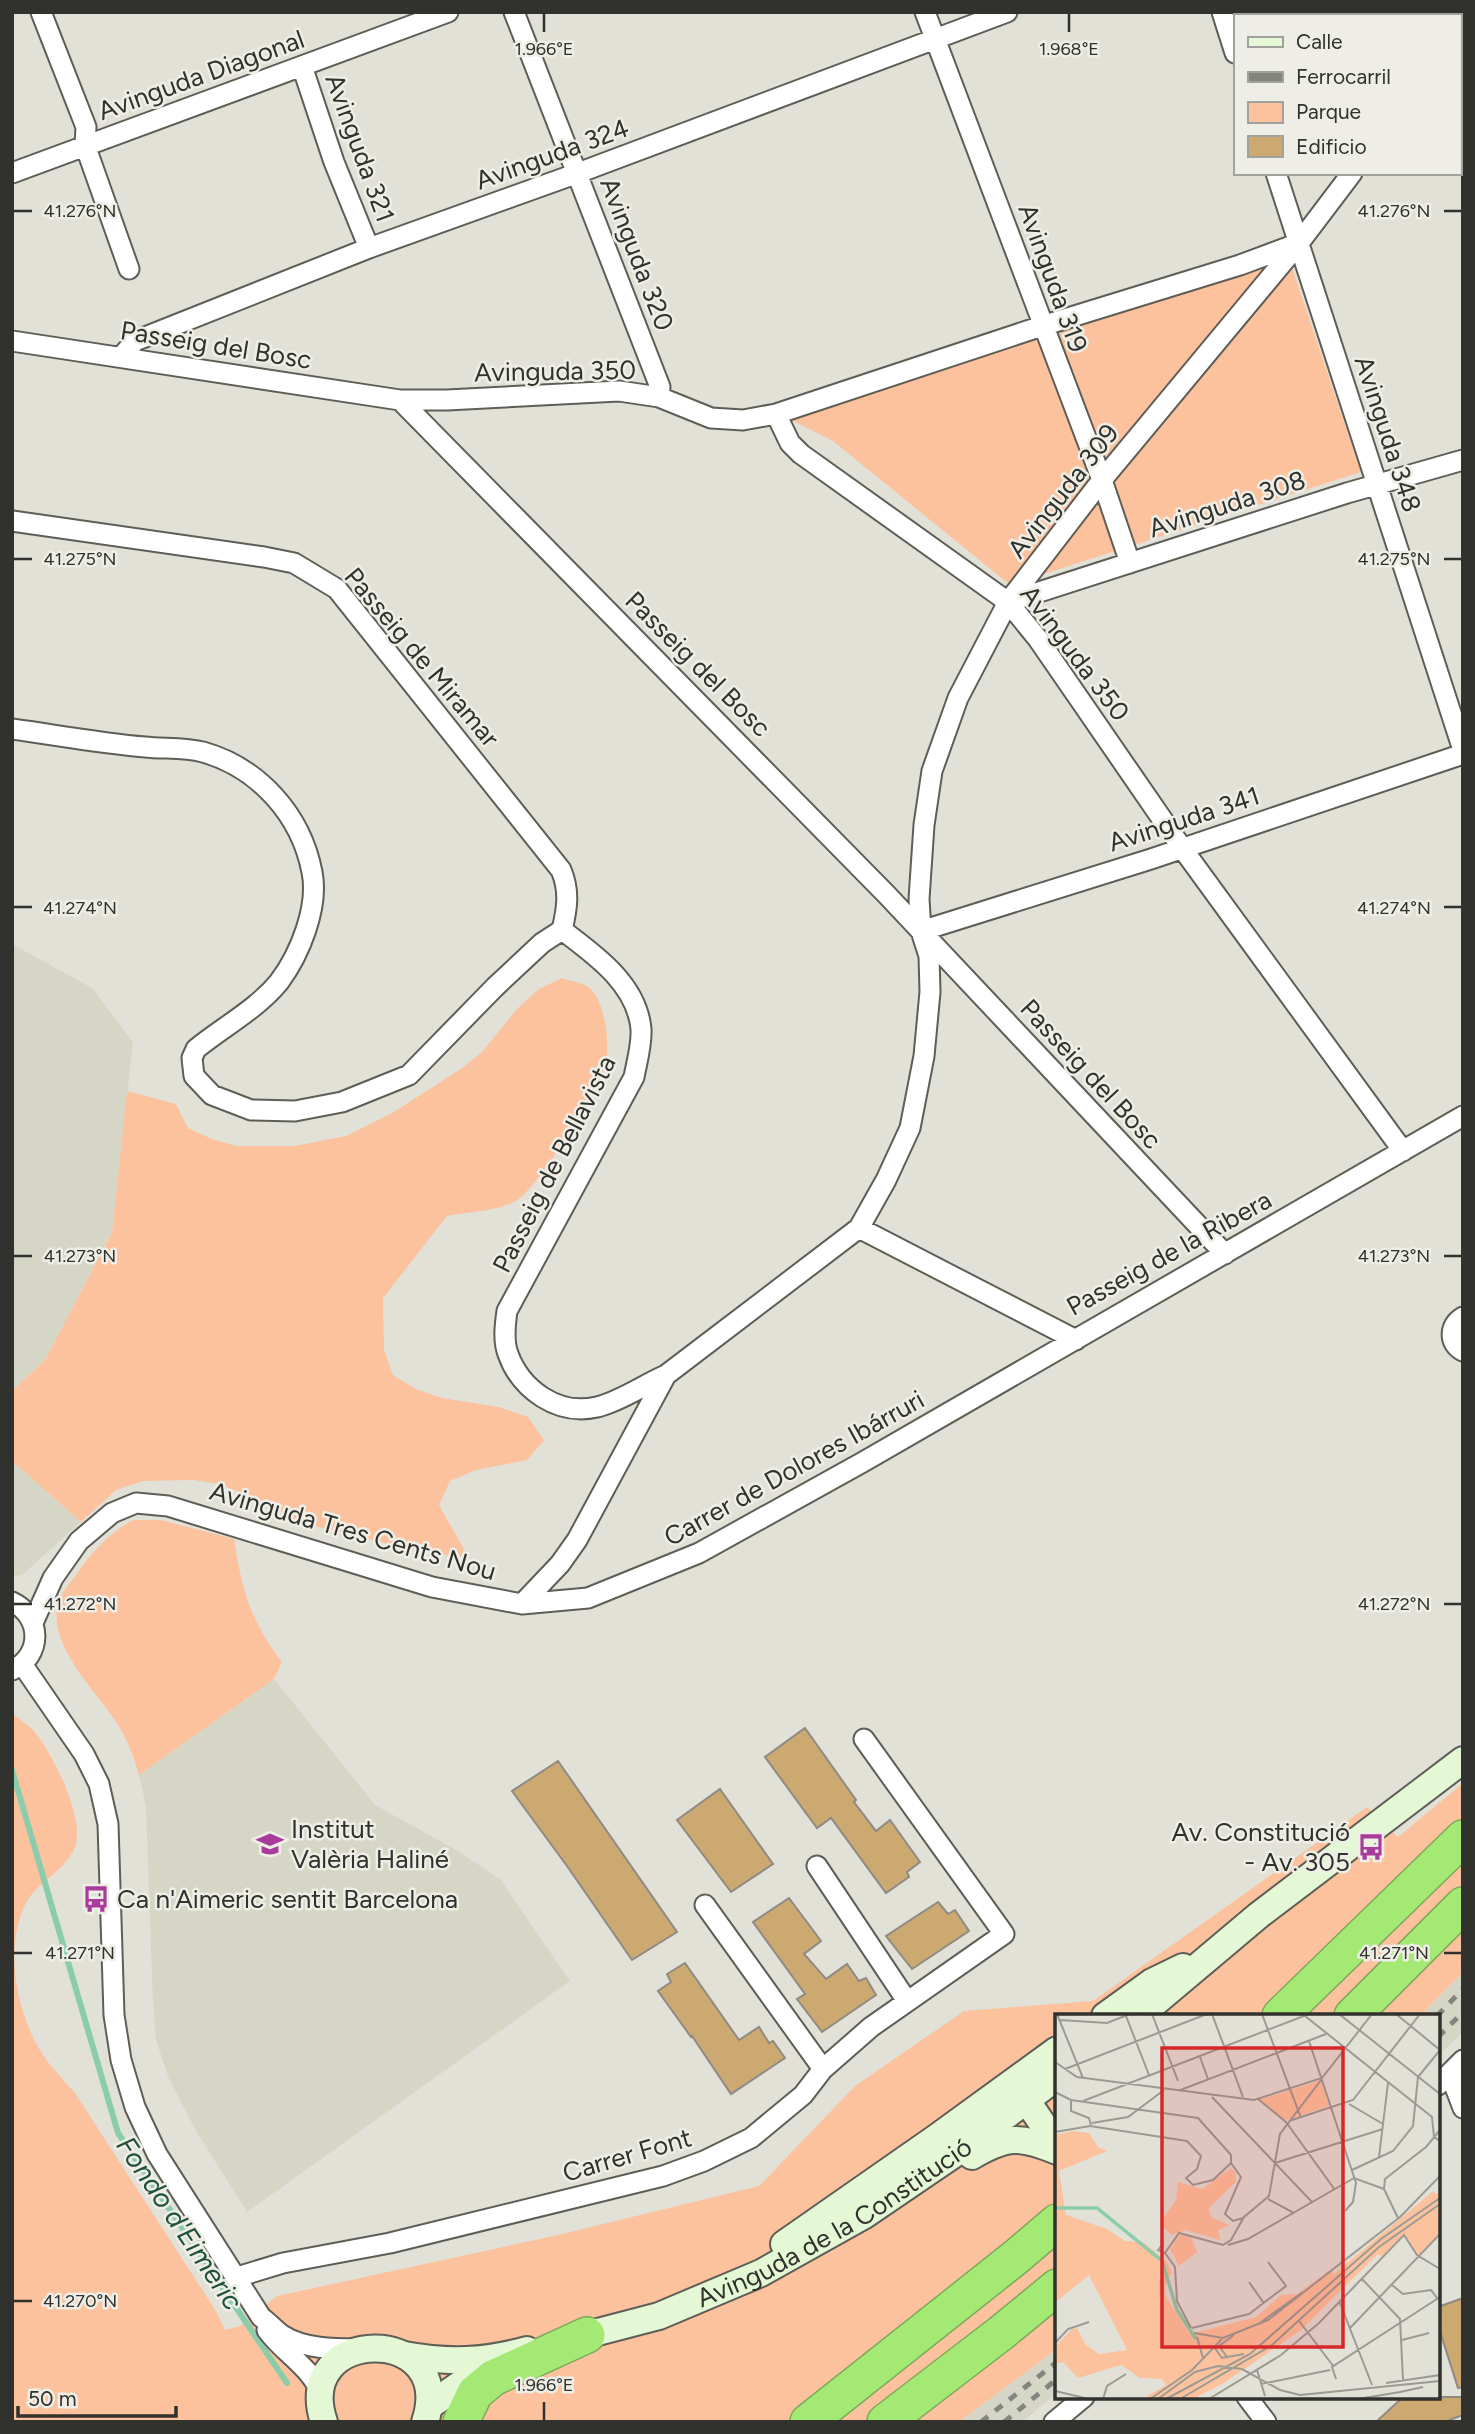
<svg xmlns="http://www.w3.org/2000/svg" width="1475" height="2434" viewBox="0 0 1475 2434" font-family="Figtree,sans-serif">
<style>
.built{fill:#d6d6c6}
.green{fill:#fcc29e}
.lines{fill:none;stroke-linecap:round;stroke-linejoin:round}
.stream{stroke:#8bcdaa;stroke-width:6}
.building{fill:#cba970;stroke:#8f8a83;stroke-width:2}
.street-casing{stroke:#5e5e57;stroke-width:23}
.secondary-casing{stroke:#5e5e57;stroke-width:30}
.highway-casing{stroke:#7ca95a;stroke-width:38}
.street{stroke:#fff;stroke-width:19}
.secondary{stroke:#e4f8d5;stroke-width:26}
.highway{stroke:#a4e973;stroke-width:35}
.rail{stroke:#85857f;stroke-width:5;stroke-dasharray:9 9;stroke-linecap:butt}
.ticks{fill:none;stroke:#31312d;stroke-width:2.5}
.labels{text-anchor:middle;dominant-baseline:central;stroke-width:5;stroke-linejoin:round;paint-order:stroke}
.street-label{font-size:26px;fill:#31312d;stroke:#eeeee6}
.poi-label{font-size:26px;fill:#31312d;stroke:#eeeee6;text-anchor:start}
.water-label{font-size:28px;font-style:italic;fill:#1f513a;stroke:#eeeee6}
.inset-river{fill:none;stroke:#8bcdaa;stroke-width:3.5}
.inset-road{fill:none;stroke:#9b9b94;stroke-width:2}
.view{fill:#d62828;fill-opacity:0.15;stroke:#d62828;stroke-width:3.5}
.inset-edge{fill:none;stroke:#31312d;stroke-width:3.5}
.ticks-label{font-size:18px;text-anchor:middle;fill:#31312d;stroke:#eeeee6;stroke-width:5;stroke-linejoin:round;paint-order:stroke}
</style>
<rect width="100%" height="100%" fill="#e1e1d8"/>
<path class="built" d="M12 944 92 988 133 1042 112 1233 45 1360 12 1391Z
M12 1461 81 1522 22 1575 12 1576Z
M274 1679 375 1805 458 1851 500 1879 570 1981 247 2212 196 2131 169 2079 156 2040 153 2003 146 1806 139 1775Z
M1463 1972V2032L1438 2056V2016H1420Z
M1057 2349V2393L1022 2422H959Z"/>
<path class="green" d="M1288 256 1361 472 1010 585 833 441 791 420Z
M562 978C569 981 581 982 588 987 605 999 610 1042 606 1062 599 1091 543 1179 520 1198 504 1211 467 1212 447 1216L383 1298 384 1350 393 1375 416 1389 442 1398 499 1407 528 1417 544 1440 527 1460 476 1470 450 1481 439 1505 469 1558 417 1551 319 1527 294 1519 266 1503 219 1484 194 1480 143 1481 116 1490 81 1522 12 1461V1391L45 1360 112 1233 127 1091 176 1104 188 1128 212 1139 237 1146H294L346 1136 394 1112 462 1068 482 1052 517 1009 539 989Z
M133 1520H161L234 1539C242 1590 250 1620 282 1662L274 1679 139 1775C134 1757 128 1741 118 1725 98 1692 47 1647 58 1603 61 1592 73 1580 79 1571 91 1552 113 1530 133 1520Z
M12 1713C19 1719 27 1724 33 1730 52 1752 86 1819 75 1847 66 1871 36 1883 26 1903 4 1947 16 2011 41 2052 51 2067 63 2080 75 2093L216 2311 225 2330 240 2326 277 2296 558 2235 759 2186 855 2086 964 2011 1093 2001 1367 1807 1398 1837 1463 1783V1972L1420 2016H1057V2349L959 2422H12Z"/>
<g class="lines">
<path class="stream" d="M12 1770 118 2133 287 2383"/>
</g>
<path class="building" d="M805 1728 856 1800 854 1802 876 1831 890 1820 920 1862 907 1872 909 1877 886 1893 831 1818 817 1828 765 1757Z
M558 1761 677 1932 632 1960 567 1866 512 1791Z
M720 1789 773 1864 731 1892 677 1820Z
M789 1898 821 1941 804 1954 826 1979 847 1964 859 1981 866 1978 876 1995 822 2032 797 1999 805 1994 753 1922Z
M938 1902 948 1914 955 1910 969 1931 912 1969 886 1936Z
M685 1963 739 2040 759 2027 769 2043 773 2041 785 2058 731 2094 692 2036 691 2037 658 1991 671 1982 667 1974Z
M1463 2298V2387L1458 2388 1438 2325V2307Z
M1403 2397H1463V2415L1444 2422H1376Z"/>
<g class="lines">
<defs>
<path id="street" d="M41 12 86 127 85 145 129 269
M514 12 660 387 659 397
M925 12 1102 480 1130 563
M1222 12 1235 53
M1459 31 1463 26
M302 66 334 162 369 248
M12 173 448 12
M1276 173 1463 750
M12 341 400 400H447L619 391 659 397 711 418 743 420 776 414 1042 326 1240 265 1299 243 1352 173
M121 357 135 341 369 248 578 173 1007 12
M400 400 887 895 1225 1254
M776 414 790 443 801 454 1008 602 1038 639 1182 848 1403 1151
M12 521 264 557 294 563 337 589 561 870C570 891 567 909 562 930
M1008 602 1347 493 1463 460
M12 729C56 735 100 743 145 747 163 749 185 747 203 752 259 768 301 815 312 872 319 907 300 954 279 982 257 1009 223 1027 196 1049L192 1058 194 1076 212 1095 251 1110 295 1111 342 1102 409 1075 495 987 542 943 562 930
M562 930C595 955 637 984 641 1029 642 1045 637 1061 634 1077L507 1311C505 1325 503 1341 508 1354 521 1390 558 1416 597 1407 621 1401 643 1385 666 1375
M921 931 1151 859 1463 754
M859 1228 1076 1340
M1463 1317C1449 1326 1448 1343 1463 1351
M12 1602C42 1616 43 1656 12 1670
M522 1604 588 1598 699 1553 863 1462 1463 1116
M33 1623 53 1578 79 1541 112 1513 136 1503 168 1506 432 1587 522 1604 560 1564 577 1540 666 1375 859 1228 886 1180 910 1128 924 1056 930 992 929 956 921 931 919 899 924 825 932 771 958 698 1008 602 1102 480 1299 243
M22 1664 84 1754 99 1784 108 1824 114 2015 121 2060 135 2107 157 2154 261 2317C268 2322 275 2330 282 2335 304 2349 334 2349 359 2349
M817 1866 907 2001
M705 1905 823 2069
M1450 2074 1463 2108
M1438 2085 1463 2060
M237 2277 283 2263 390 2243 663 2176 704 2161 751 2138 803 2095 823 2069 871 2027 1004 1934 864 1739
M267 2330C283 2353 313 2368 321 2395
M1247 2397 1266 2422
M1054 2422 1084 2397"/>
<g id="secondary">
<path d="M1105 2016 1152 1982 1183 1967"/>
<path d="M1139 2016 1259 1915 1463 1760"/>
<path d="M1009 2103 1029 2104 1057 2145"/>
<path d="M972 2156C1007 2135 1021 2136 1057 2151"/>
<path d="M784 2244 936 2138 1057 2050"/>
<path id="s1" d="M571 2339 659 2316 761 2273 863 2216 963 2148 1057 2077"/>
<path d="M404 2355C448 2363 484 2362 527 2350"/>
<path d="M429 2406 488 2365"/>
<path d="M324 2422C291 2325 458 2323 425 2422"/>
</g>
<path id="highway" d="M1280 2016 1463 1838
M1352 2016 1463 1905
M461 2422 475 2393 493 2378 587 2335
M808 2422 1016 2257 1057 2222
M885 2422 1001 2333 1057 2287"/>
</defs>
<use href="#street" class="street-casing"/>
<use href="#secondary" class="secondary-casing"/>
<use href="#highway" class="highway-casing"/>
<use href="#street" class="street"/>
<use href="#secondary" class="secondary"/>
<use href="#highway" class="highway"/>
<path class="rail" d="M1437 2016 1463 1989
M1438 2037 1463 2012
M981 2422 1057 2362
M1004 2422 1057 2379"/>
</g>
<path class="ticks" d="M544 14V32M1069 14V32M14 211H32M1444 211H1461M14 559H32M1444 559H1461M14 907H32M1444 907H1461M14 1256H32M1444 1256H1461M14 1604H32M1444 1604H1461M14 1953H32M1444 1953H1461M14 2301H32M544 2402V2420"/>
<defs>
<symbol id="school-bare" viewBox="-9 -9 18 18"><path d="M0-5L7-2L0 1L-7-2ZM-4 1L0 2.5L4 1V4Q0 6-4 4Z" fill="#a93c9b" stroke="#eeeee6" stroke-width="2.5" paint-order="stroke"/></symbol>
<symbol id="bus-bare" viewBox="-9 -9 18 18"><path d="M-5-6H5V4H4V6H2V4H-2V6H-4V4H-5ZM-3.5-4V0h7V-4ZM-3.5 1.2v1.5H-2V1.2ZM2 1.2v1.5H3.5V1.2Z" fill="#a93c9b" stroke="#eeeee6" stroke-width="2.5" paint-order="stroke"/></symbol>
</defs>
<g fill-rule="evenodd">
<use href="#school-bare" x="251" y="1825" width="38" height="38"/>
<use href="#bus-bare" x="1352" y="1828" width="38" height="38"/>
<use href="#bus-bare" x="77" y="1880" width="38" height="38"/>
</g>
<g class="labels">
<g class="street-label">
<text transform="translate(201 75) rotate(-20)">Avinguda Diagonal</text>
<text transform="translate(360 148) rotate(70)">Avinguda 321</text>
<text transform="translate(552 154) rotate(-20)">Avinguda 324</text>
<text transform="translate(637 254) rotate(69)">Avinguda 320</text>
<text transform="translate(1053 278) rotate(70)">Avinguda 319</text>
<text transform="translate(216 345) rotate(9)">Passeig del Bosc</text>
<text transform="translate(555 371) rotate(-1)">Avinguda 350</text>
<text transform="translate(1388 434) rotate(72)">Avinguda 348</text>
<text transform="translate(1063 491) rotate(-52)">Avinguda 309</text>
<text transform="translate(1227 504) rotate(-18)">Avinguda 308</text>
<text transform="translate(1075 653) rotate(53)">Avinguda 350</text>
<text transform="translate(422 657) rotate(50)">Passeig de Miramar</text>
<text transform="translate(698 664) rotate(45)">Passeig del Bosc</text>
<text transform="translate(1184 819) rotate(-18)">Avinguda 341</text>
<text transform="translate(1091 1074) rotate(47)">Passeig del Bosc</text>
<text transform="translate(554 1164) rotate(-63)">Passeig de Bellavista</text>
<text transform="translate(1169 1253) rotate(-29)">Passeig de la Ribera</text>
<text transform="translate(794 1468) rotate(-29)">Carrer de Dolores Ibárruri</text>
<text transform="translate(353 1531) rotate(16)">Avinguda Tres Cents Nou</text>
<text transform="translate(627 2155) rotate(-16)">Carrer Font</text>
<text stroke="none"><textPath href="#s1" startOffset="290">Avinguda de la Constitució</textPath></text>
</g>
<g class="poi-label">
<text x="291" y="1829">Institut<tspan x="291" dy="30">Valèria Haliné</tspan></text>
<text x="1350" y="1832" text-anchor="end">Av. Constitució<tspan x="1350" dy="30">- Av. 305</tspan></text>
<text x="117" y="1899">Ca n'Aimeric sentit Barcelona</text>
</g>
<g class="water-label">
<text transform="translate(180 2223) rotate(56)">Fondo d'Eimeric</text>
</g>
</g>
<g transform="translate(1055 2014)">
<rect width="385" height="385" fill="#e1e1d8"/>
<path d="M266 66 274 92 231 106 204 86ZM18 117 34 119 43 133 52 137 4 157 11 201 52 215 70 227 88 228 111 247 117 258 110 271 111 283 135 320 201 303 226 281 242 280 275 256 279 260 377 178 385 180V220L363 242 349 221 327 243 323 240 246 316 169 369 138 385H87L111 371 107 365 85 364 66 351 23 364 8 348 0 350V333L17 315 22 314 31 331 44 340 72 336 34 261 0 289V121ZM176 154 181 158V168L154 194 156 203 174 211 163 216 165 226 131 216 117 221 104 210 121 186 123 168 147 175ZM124 221 136 223 142 238 124 252 115 235Z" fill="#fcc29e"/>
<path class="inset-river" d="M0 194H42L107 247 122 296 141 325"/>
<path class="inset-road" d="M2 0 28 64M97 0 123 67M157 0 188 83M207 0 246 104M284 0 385 80M341 0 385 36M71 2 94 61M250 2 377 103 379 123 385 127M5 6 52 9 75 0M254 27 301 169 298 188 290 197M145 43 153 65M0 48 22 63 199 86 267 64 317 0M10 55 152 0M123 77 271 20M0 78 16 86 143 104 176 141V149M157 83 257 188M203 85 231 108 280 176M16 86V97L34 104 36 111M28 87 254 0M294 90 328 110M234 107 298 86 365 0M37 109 73 103 109 76M0 118 35 112 132 127 146 142 142 155 131 164 138 171 158 166 176 149M324 143 333 69M176 149 186 163 170 200 178 207 188 204M220 149 328 115M297 156 338 137 358 112 363 63 385 36M213 185 239 199M343 204 329 175 330 165 371 133 385 116M107 231 103 236 110 239 120 253 122 287 136 314M173 231 193 225 299 164 329 175M110 239 124 219 168 231 176 226 189 203 214 182 225 120 266 66M307 265 345 305 348 366M194 268 208 288M337 271 348 280 376 276 382 284M285 289 317 371M244 307 279 353M206 308 248 278M137 314 194 300 231 272 213 248M295 314 385 220M139 319 168 324 213 306 345 203 385 162M142 323 148 344M347 326 374 319M0 329 13 315 34 308M159 333 167 344 189 340M172 343 164 332 179 321M202 356 210 382M281 365 277 353 385 283M331 369 385 361M206 370 275 356M0 377 34 385M345 378 368 373M48 385 52 372 71 360M95 385 137 356 167 325M103 385 140 358 163 352 187 355 225 376 245 381 385 367M111 385 195 340 326 225 385 184M125 385 217 331 324 233 385 190M154 385 226 341 264 309 349 221 362 241 385 255M303 385 345 378"/>
<path class="view" d="M107 34H288V333H107Z"/>
<rect width="385" height="385" class="inset-edge"/>
</g>
<g class="ticks-label">
<text x="544" y="55">1.966°E</text>
<text x="1069" y="55">1.968°E</text>
<text x="80" y="217">41.276°N</text>
<text x="1394" y="217">41.276°N</text>
<text x="80" y="565">41.275°N</text>
<text x="1394" y="565">41.275°N</text>
<text x="80" y="914">41.274°N</text>
<text x="1394" y="914">41.274°N</text>
<text x="80" y="1262">41.273°N</text>
<text x="1394" y="1262">41.273°N</text>
<text x="80" y="1610">41.272°N</text>
<text x="1394" y="1610">41.272°N</text>
<text x="80" y="1959">41.271°N</text>
<text x="1394" y="1959">41.271°N</text>
<text x="80" y="2307">41.270°N</text>
<text x="544" y="2391">1.966°E</text>
</g>
<rect width="1475" height="2434" fill="none" stroke="#31312d" stroke-width="28"/>
<rect x="1234" y="14" width="228" height="161" fill="#eeeee6" stroke="#a2a29c" stroke-width="2"/>
<rect x="1248" y="37" width="35" height="10" fill="#e4f8d5" stroke="#a2a29c" stroke-width="2"/>
<text x="1296" y="49" font-size="21" fill="#31312d">Calle</text>
<rect x="1248" y="72" width="35" height="10" fill="#85857f" stroke="#a2a29c" stroke-width="2"/>
<text x="1296" y="84" font-size="21" fill="#31312d">Ferrocarril</text>
<rect x="1248" y="102" width="35" height="21" fill="#fcc29e" stroke="#a2a29c" stroke-width="2"/>
<text x="1296" y="119" font-size="21" fill="#31312d">Parque</text>
<rect x="1248" y="136" width="35" height="21" fill="#cba970" stroke="#a2a29c" stroke-width="2"/>
<text x="1296" y="154" font-size="21" fill="#31312d">Edificio</text>
<path d="M18 2406v10h158v-10" fill="none" stroke="#31312d" stroke-width="3.5"/>
<text x="28" y="2406" font-size="21" fill="#31312d" stroke="#eeeee6" stroke-width="5" paint-order="stroke">50 m</text>
</svg>
